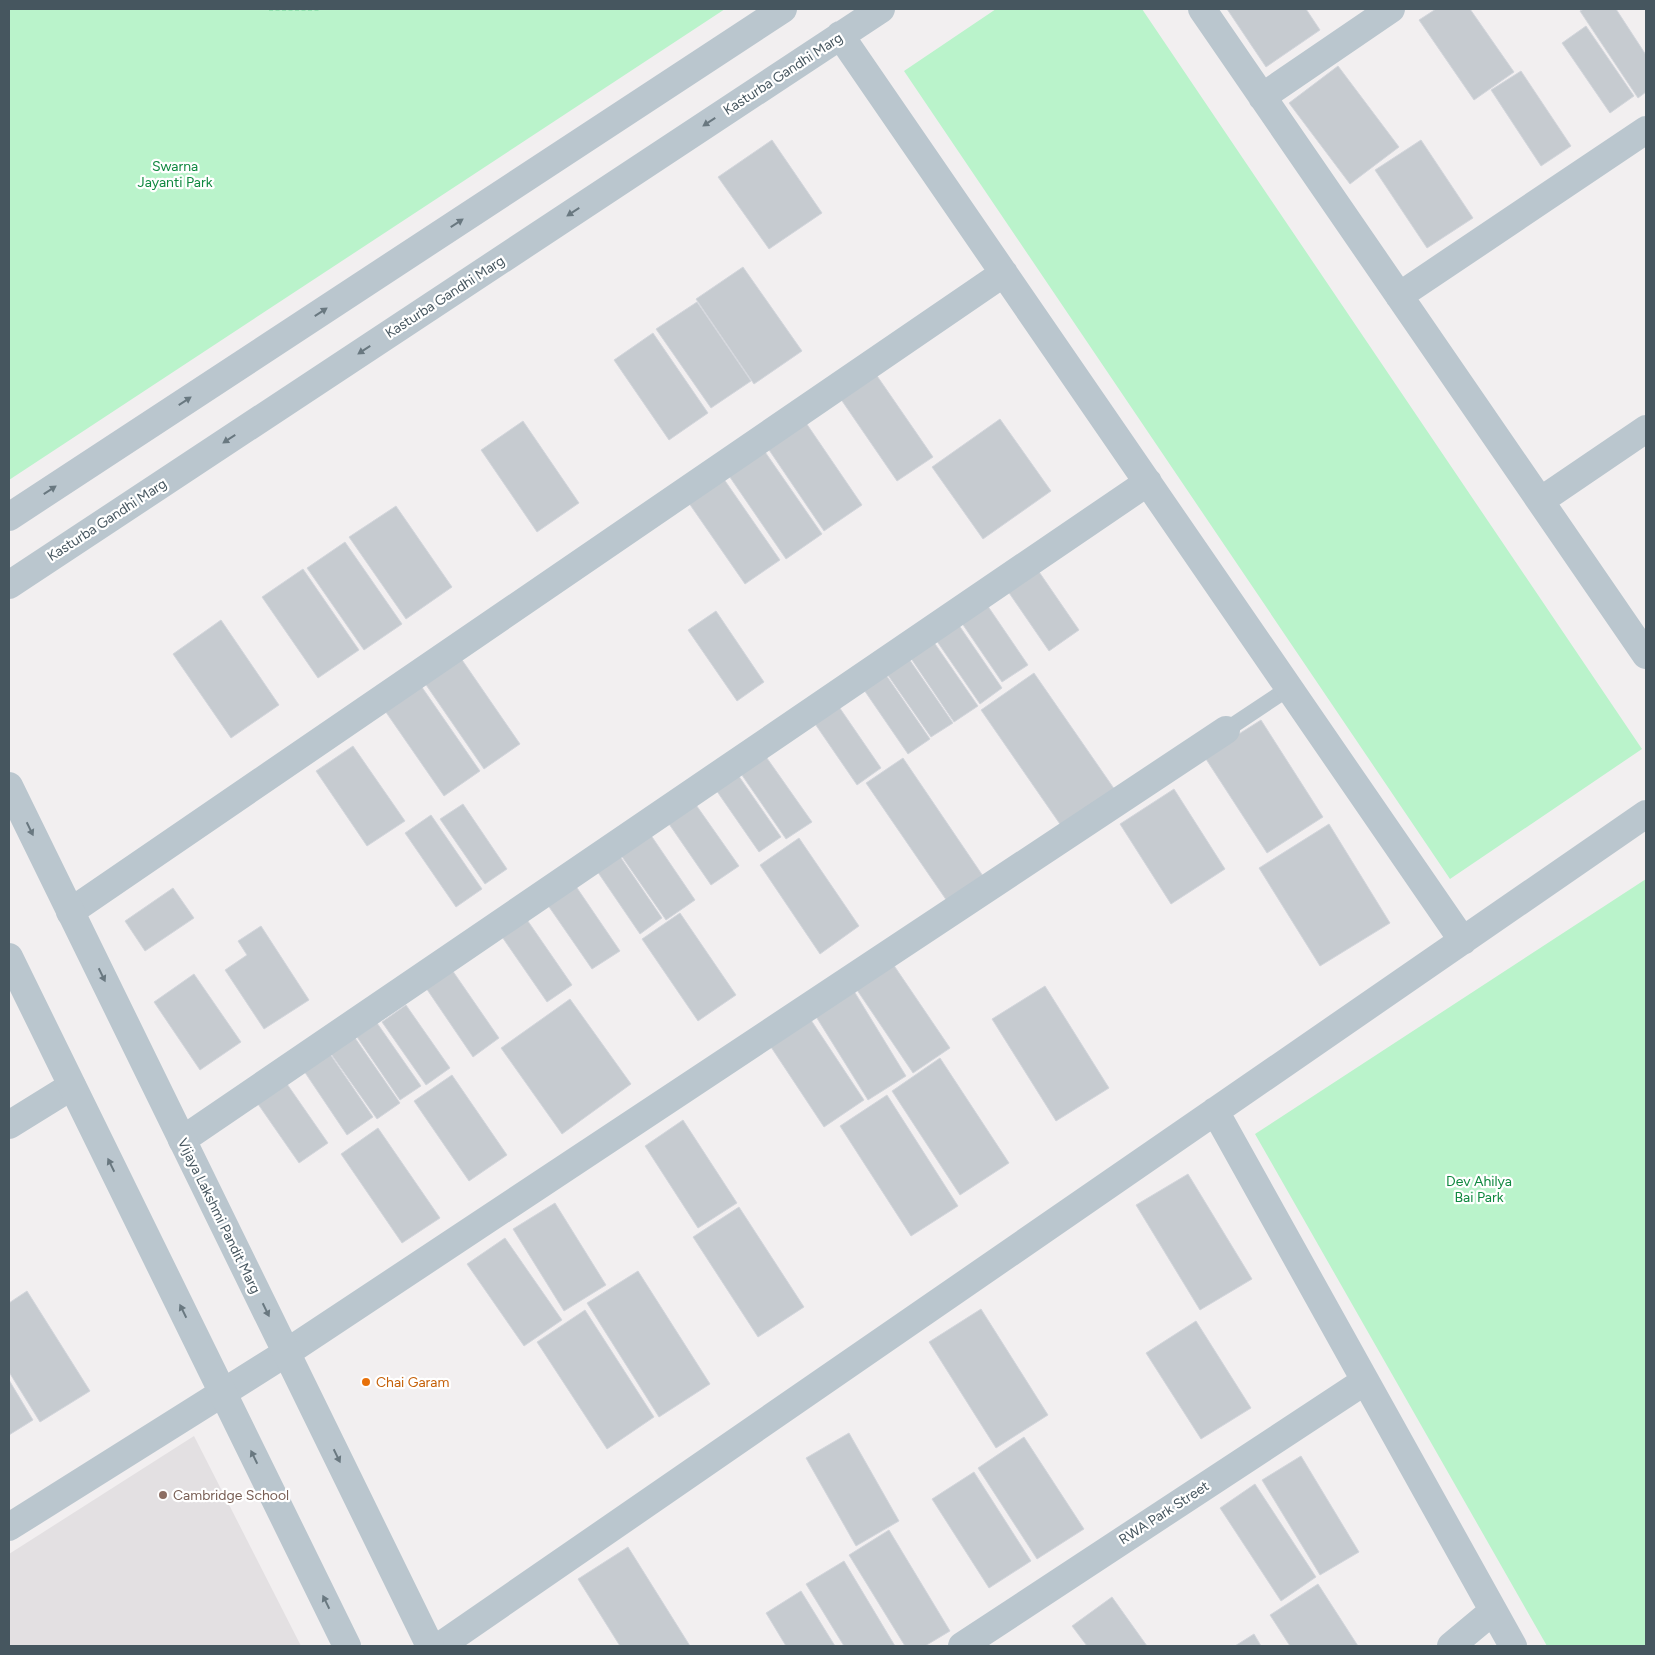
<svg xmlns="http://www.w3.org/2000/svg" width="1655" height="1655" viewBox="0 0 1655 1655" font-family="Figtree,sans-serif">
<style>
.education{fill:#e3e0e2}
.green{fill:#baf3cb}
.building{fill:#c6cbd0;stroke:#d3d6dc}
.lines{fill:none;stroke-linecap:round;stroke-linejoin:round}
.path{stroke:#6fd598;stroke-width:3;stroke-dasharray:4 2.5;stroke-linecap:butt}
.service{stroke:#bac6ce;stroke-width:16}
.minor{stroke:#bac6ce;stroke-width:28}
.tertiary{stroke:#bac6ce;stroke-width:28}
.oneway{fill:#697880}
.food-dot{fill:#e8710a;stroke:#fff;stroke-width:2}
.education-dot{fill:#8d6e63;stroke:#fff;stroke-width:2}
.labels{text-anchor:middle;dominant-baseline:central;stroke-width:4.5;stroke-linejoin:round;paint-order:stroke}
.street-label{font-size:14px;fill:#46565f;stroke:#fff}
.park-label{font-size:14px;fill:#0f883f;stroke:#fff}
.food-label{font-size:14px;fill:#c56008;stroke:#fff;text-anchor:start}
.education-label{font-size:14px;fill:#785e54;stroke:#fff;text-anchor:start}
</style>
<rect width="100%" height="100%" fill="#f2eff0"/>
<path class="education" d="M194 1436 301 1646H9V1554Z"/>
<path class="green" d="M9 9H725L9 480Z
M996 9H1142L1642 749 1450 879 904 71Z
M1646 879V1646H1547L1255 1134Z"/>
<path class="building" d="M1227 9H1306L1320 30 1266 67Z
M1436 9H1470L1514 72 1474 100 1419 20Z
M1584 9H1616L1646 55V92L1638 98 1580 11Z
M1586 26 1634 96 1610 113 1562 43Z
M1338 66 1399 147 1350 184 1289 103Z
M1521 71 1571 146 1541 166 1491 90Z
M772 140 822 213 769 249 718 177Z
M1421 140 1473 218 1427 248 1375 170Z
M743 267 802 351 754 384 696 299Z
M697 302 751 381 711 408 656 329Z
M653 333 708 413 669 440 614 360Z
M873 370 933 457 897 481 838 395Z
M802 417 862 505 824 531 765 444Z
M1000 419 1051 491 983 539 932 467Z
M523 421 579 503 537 532 481 450Z
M761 446 822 534 786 559 725 470Z
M719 472 780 560 745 584 684 496Z
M396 506 452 587 406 619 349 537Z
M345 542 402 624 364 650 307 568Z
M1035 566 1079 630 1049 651 1005 587Z
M303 569 359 650 318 678 262 597Z
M983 599 1028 665 1002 682 957 616Z
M716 611 764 682 737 701 688 630Z
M954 618 1002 688 980 704 932 634Z
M221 620 279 705 231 738 173 654Z
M931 638 978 706 954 722 908 654Z
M458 654 520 744 484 769 422 679Z
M907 656 953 723 931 737 885 671Z
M884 672 930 739 908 754 862 687Z
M1034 673 1115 790 1062 827 981 710Z
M417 680 480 771 444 796 381 705Z
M835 701 881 768 857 785 811 718Z
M1261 720 1323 817 1267 853 1204 756Z
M353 746 405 821 367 846 316 771Z
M762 751 812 822 786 839 737 768Z
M903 758 983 876 947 901 866 783Z
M736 772 781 837 759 852 714 787Z
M1174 789 1225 869 1171 904 1120 824Z
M694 802 739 866 711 885 667 821Z
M463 804 507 869 485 884 440 819Z
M431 815 482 889 456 907 405 833Z
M1329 824 1390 923 1320 966 1259 868Z
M646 828 695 900 666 920 616 848Z
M799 838 859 926 820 954 760 865Z
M617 852 662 918 640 934 595 868Z
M573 882 620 951 592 969 545 901Z
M173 888 194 918 145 951 125 921Z
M680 913 736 995 698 1021 642 939Z
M523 914 572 985 547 1002 498 931Z
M261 926 309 1000 264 1029 225 970 247 955 238 941Z
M893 964 950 1048 913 1073 857 990Z
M450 967 499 1038 473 1057 424 985Z
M194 974 241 1042 200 1070 154 1002Z
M1045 986 1109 1088 1056 1121 992 1019Z
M854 991 906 1076 868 1100 815 1015Z
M570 999 631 1084 562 1134 501 1048Z
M406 1005 450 1068 426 1085 382 1022Z
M809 1017 864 1100 824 1127 769 1044Z
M377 1023 421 1086 400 1100 357 1037Z
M353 1035 400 1103 377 1119 329 1051Z
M330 1054 373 1117 347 1135 304 1071Z
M940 1058 1009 1163 960 1195 892 1091Z
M452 1075 507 1155 469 1181 414 1101Z
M287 1084 328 1143 299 1163 258 1104Z
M887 1095 958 1206 911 1236 840 1126Z
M683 1120 737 1203 698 1228 645 1146Z
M378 1128 440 1218 402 1243 341 1154Z
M1188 1174 1252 1279 1200 1310 1136 1205Z
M555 1203 606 1285 564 1311 513 1229Z
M739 1207 804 1307 758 1337 693 1237Z
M505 1238 562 1320 524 1346 467 1264Z
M638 1271 710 1384 659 1417 587 1303Z
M27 1291 90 1391 40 1422 9 1372V1303Z
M981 1309 1048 1415 996 1448 929 1342Z
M585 1310 654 1417 607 1449 537 1342Z
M1196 1321 1251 1408 1201 1439 1146 1353Z
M9 1380 33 1420 9 1435Z
M849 1433 899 1521 856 1546 806 1458Z
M1024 1437 1084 1529 1037 1559 978 1468Z
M1301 1456 1359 1552 1320 1575 1262 1480Z
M974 1472 1031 1561 989 1588 932 1499Z
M1255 1484 1316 1577 1281 1601 1220 1508Z
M889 1530 950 1631 925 1646H905L849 1555Z
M628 1547 690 1646H620L578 1579Z
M844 1561 895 1646H844L806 1584Z
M1318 1584 1358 1646H1290L1270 1615Z
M801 1591 835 1646H786L766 1613Z
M1112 1597 1147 1646H1087L1072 1626Z
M1254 1634 1261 1646H1235Z"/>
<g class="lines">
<path class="path" d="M269 9H319"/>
<path class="service" d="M1226 730 1289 688"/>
<path class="minor" d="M1202 9 1646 655
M840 35 1463 941
M1262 97 1391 9
M1399 296 1646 130
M1540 501 1646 429
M9 517 783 9
M9 585 881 9
M70 912 1004 273
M1215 1111 1513 1646
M9 1125 72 1086
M182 1140 1148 482
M9 1527 286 1353 1226 730
M440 1646 1646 814
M962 1646 1365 1381
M1451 1646 1493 1611"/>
<path class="tertiary" d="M9 786 430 1646
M9 957 347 1646"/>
</g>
<defs><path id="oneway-solid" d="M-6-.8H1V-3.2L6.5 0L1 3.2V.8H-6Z" transform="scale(1.25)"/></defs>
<g class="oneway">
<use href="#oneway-solid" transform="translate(709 122) rotate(147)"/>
<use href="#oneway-solid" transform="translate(573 212) rotate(147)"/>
<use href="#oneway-solid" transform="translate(457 223) rotate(-33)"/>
<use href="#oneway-solid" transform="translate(321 312) rotate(-33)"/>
<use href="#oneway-solid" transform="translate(364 350) rotate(147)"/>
<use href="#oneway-solid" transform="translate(185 401) rotate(-33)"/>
<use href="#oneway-solid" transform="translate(229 439) rotate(147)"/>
<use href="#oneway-solid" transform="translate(50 490) rotate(-33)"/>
<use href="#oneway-solid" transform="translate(30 829) rotate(64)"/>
<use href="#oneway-solid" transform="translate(102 975) rotate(64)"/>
<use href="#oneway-solid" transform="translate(111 1165) rotate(-116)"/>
<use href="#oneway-solid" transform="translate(266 1310) rotate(64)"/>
<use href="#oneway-solid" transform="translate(183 1311) rotate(-116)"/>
<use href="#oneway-solid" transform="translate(337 1456) rotate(64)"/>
<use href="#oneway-solid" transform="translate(254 1457) rotate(-116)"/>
<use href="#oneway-solid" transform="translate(326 1602) rotate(-116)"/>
</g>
<circle class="food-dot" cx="366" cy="1382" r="5"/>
<circle class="education-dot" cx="163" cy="1495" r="5"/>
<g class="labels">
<g class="street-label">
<text transform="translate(783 74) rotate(-33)">Kasturba Gandhi Marg</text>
<text transform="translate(445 297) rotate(-33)">Kasturba Gandhi Marg</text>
<text transform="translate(107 520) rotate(-33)">Kasturba Gandhi Marg</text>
<text transform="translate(219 1216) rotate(64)">Vijaya Lakshmi Pandit Marg</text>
<text transform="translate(1164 1513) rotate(-33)">RWA Park Street</text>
</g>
<g class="park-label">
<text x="175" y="166">Swarna<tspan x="175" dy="16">Jayanti Park</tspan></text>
<text x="1479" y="1181">Dev Ahilya<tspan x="1479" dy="16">Bai Park</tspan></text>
</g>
<g class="food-label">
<text x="376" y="1382">Chai Garam</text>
</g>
<g class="education-label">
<text x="173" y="1495">Cambridge School</text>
</g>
</g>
<rect width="1655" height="1655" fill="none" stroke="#46565f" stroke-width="20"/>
</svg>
